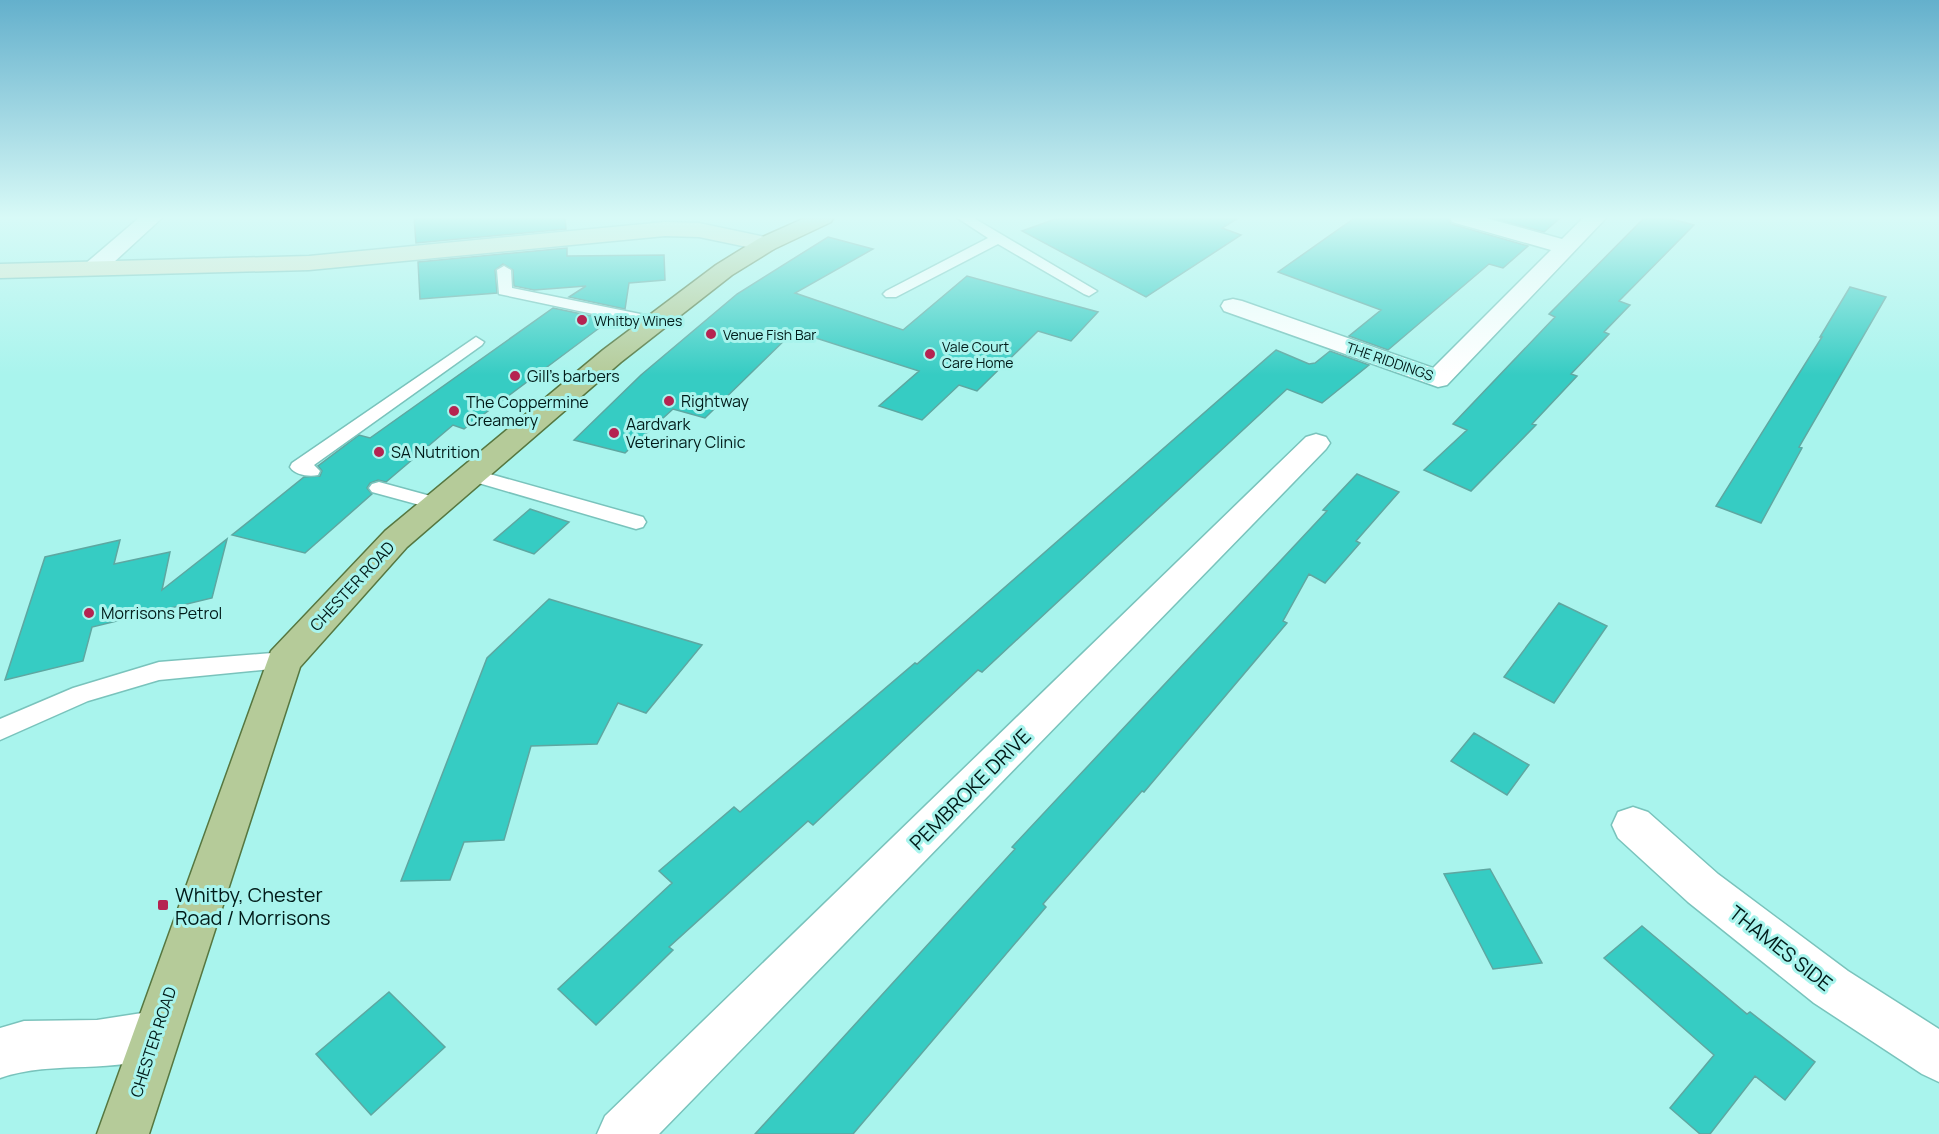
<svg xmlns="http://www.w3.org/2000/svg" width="1939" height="1134" viewBox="0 0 1939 1134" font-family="Manrope,sans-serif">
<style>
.building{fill:#36ccc3;stroke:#5ea7a1;stroke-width:1.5}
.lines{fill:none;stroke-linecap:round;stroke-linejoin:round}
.lane-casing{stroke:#79c3bc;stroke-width:3}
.street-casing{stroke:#79c3bc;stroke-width:3}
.secondary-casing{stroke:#79c3bc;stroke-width:3}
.primary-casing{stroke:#567740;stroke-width:3}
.lane{fill:#fff;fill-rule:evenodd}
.street{fill:#fff;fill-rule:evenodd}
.secondary{fill:#dae5cc;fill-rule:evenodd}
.primary{fill:#b5cb99;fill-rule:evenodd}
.poi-dot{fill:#b52451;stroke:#a9f4ed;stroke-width:2}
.labels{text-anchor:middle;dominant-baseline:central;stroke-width:6;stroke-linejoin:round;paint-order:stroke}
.far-poi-label{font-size:14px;fill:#001b19;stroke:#a9f4ed;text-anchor:start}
.far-street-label{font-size:14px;fill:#001b19;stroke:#a9f4ed}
.poi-label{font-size:16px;fill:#001b19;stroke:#a9f4ed;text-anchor:start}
.street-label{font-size:16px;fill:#001b19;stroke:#a9f4ed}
.near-street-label{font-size:20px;fill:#001b19;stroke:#a9f4ed}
.near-poi-label{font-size:20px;fill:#001b19;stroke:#a9f4ed;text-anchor:start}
</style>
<rect width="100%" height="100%" fill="#a9f4ed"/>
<path class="building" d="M414 217H565L566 229 416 243Z
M1061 217H1240L1222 228 1241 235 1146 297 1022 231Z
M1356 217H1448L1451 224 1528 246 1503 268 1489 264 1388 350 1349 336 1381 310 1278 272Z
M1489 217H1561L1544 232Z
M1645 217H1664L1694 225 1619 301 1630 305 1604 332 1609 334 1571 374 1577 376 1532 424 1536 425 1471 491 1424 470 1467 430 1453 424 1555 317 1549 314Z
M828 237 873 249 795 293 903 330 967 276 1098 312 1071 341 1038 331 977 391 959 385 922 420 879 406 919 371 794 331 705 418 673 409 625 453 574 440 641 375 737 294Z
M567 248V256L664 255 665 280 629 283 625 309 569 297 586 286 534 290 514 286 513 270 503 264 495 270 497 293 420 299 418 262Z
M1850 287 1886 297 1799 447 1802 448 1761 523 1716 506 1822 337H1820Z
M553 308 610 320 464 429 453 425 386 482 378 480 370 483 367 488 372 494 305 553 232 535 304 477 320 476 322 471 318 466 359 435 370 438Z
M1276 350 1309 364 1315 363 1330 351 1369 365 1322 403 1287 389 982 672 978 670 813 825 808 821 669 947 673 950 596 1025 558 989 672 883 659 871 734 807 740 812 915 663 917 664Z
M1357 474 1399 492 1356 541 1360 543 1325 583 1309 574 1283 621 1287 623 1144 792 1142 791 1043 904 1046 907 853 1134H755L1015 849 1012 847 1327 511 1323 510Z
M530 509 569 522 534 554 494 540Z
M227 539 212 598 92 627 83 661 5 680 45 557 120 540 114 564 170 552 162 590Z
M549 599 702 645 646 713 618 703 597 744 531 746 504 840 464 842 450 880 401 881 487 658Z
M1559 603 1607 626 1554 703 1504 677Z
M1474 733 1529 765 1507 795 1451 761Z
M1490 869 1542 963 1493 969 1444 874Z
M1642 926 1747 1014 1750 1012 1815 1062 1785 1100 1755 1076 1710 1134H1700L1670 1108 1714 1055 1604 958Z
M389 992 445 1047 371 1115 316 1054Z"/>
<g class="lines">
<defs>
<path id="lane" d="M956 217H972L1097 291 1089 296 1084 294 998 244 896 297H886L883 294 886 291 988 238Z
M504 266 511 270 512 288 655 317 663 322 655 327 499 294 497 270Z
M476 337 484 342 482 345 314 465 320 471 318 475C309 477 295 475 290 467L292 463Z
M472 469 643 517 646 522 643 527 636 529 465 479 462 475 465 471Z
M379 482 445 500 448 504 445 508 438 510 372 492 369 488 372 484Z
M284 652 292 655 295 661 292 667 159 680 88 701 0 740V719L73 688 159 662Z"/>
<path id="street" d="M140 217H163L101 274H85L81 269 85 264Z
M1450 217H1482L1562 239 1584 217H1607L1447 385 1438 387 1224 311 1221 306 1224 301 1233 299 1242 301 1433 368 1551 250 1452 222Z
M1316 434 1326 437 1330 443 1326 449 659 1134H597L605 1116 1306 437Z
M1633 807 1648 812 1718 874 1848 971 1939 1029V1082L1922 1074 1814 1003 1688 902 1618 838 1612 825 1618 812Z
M155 1011 172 1018 179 1035 172 1052C114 1076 55 1059 0 1078V1028L24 1021 97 1020Z"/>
<path id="secondary" d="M665 222 699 223 774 239 777 244 774 249 766 251 699 237 665 236 309 270 0 278V264L309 256Z"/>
<path id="primary" d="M807 217H834L831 222 774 249 732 275 621 362 407 547 300 667 149 1134H97L271 651 385 531 603 350 716 265 758 239Z"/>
</defs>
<use href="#lane" class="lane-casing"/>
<use href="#street" class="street-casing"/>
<use href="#secondary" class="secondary-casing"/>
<use href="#primary" class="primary-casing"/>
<use href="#lane" class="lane"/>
<use href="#street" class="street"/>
<use href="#secondary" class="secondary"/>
<use href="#primary" class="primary"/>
</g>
<linearGradient id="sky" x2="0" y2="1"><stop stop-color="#64b0cc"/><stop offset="0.58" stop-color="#d8faf7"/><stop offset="1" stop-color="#d8faf7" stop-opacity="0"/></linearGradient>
<rect width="1939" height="375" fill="url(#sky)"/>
<g class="poi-dot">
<circle cx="582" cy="320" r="6"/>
<circle cx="711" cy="334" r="6"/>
<circle cx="930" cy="354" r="6"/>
<circle cx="515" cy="376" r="6"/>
<circle cx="669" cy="401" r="6"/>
<circle cx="454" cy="411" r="6"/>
<circle cx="614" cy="433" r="6"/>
<circle cx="379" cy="452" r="6"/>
<circle cx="89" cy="613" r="6"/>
<rect x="157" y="899" width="12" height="12" rx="3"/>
</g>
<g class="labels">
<g class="far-poi-label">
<text x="594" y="320">Whitby Wines</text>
<text x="723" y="334">Venue Fish Bar</text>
<text x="942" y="346">Vale Court<tspan x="942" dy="16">Care Home</tspan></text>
</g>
<g class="far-street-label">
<text transform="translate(1390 361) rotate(19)">THE RIDDINGS</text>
</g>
<g class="poi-label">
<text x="527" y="376">Gill's barbers</text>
<text x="681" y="401">Rightway</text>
<text x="466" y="402">The Coppermine<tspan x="466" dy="18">Creamery</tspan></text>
<text x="626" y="424">Aardvark<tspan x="626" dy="18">Veterinary Clinic</tspan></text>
<text x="391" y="452">SA Nutrition</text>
<text x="101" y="613">Morrisons Petrol</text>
</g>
<g class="street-label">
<text transform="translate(352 586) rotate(-47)">CHESTER ROAD</text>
<text transform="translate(153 1042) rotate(-72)">CHESTER ROAD</text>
</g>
<g class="near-street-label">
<text transform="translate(970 789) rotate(-45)">PEMBROKE DRIVE</text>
<text transform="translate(1781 948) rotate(38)">THAMES SIDE</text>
</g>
<g class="near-poi-label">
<text x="175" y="894">Whitby, Chester<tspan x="175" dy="23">Road / Morrisons</tspan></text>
</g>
</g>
</svg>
